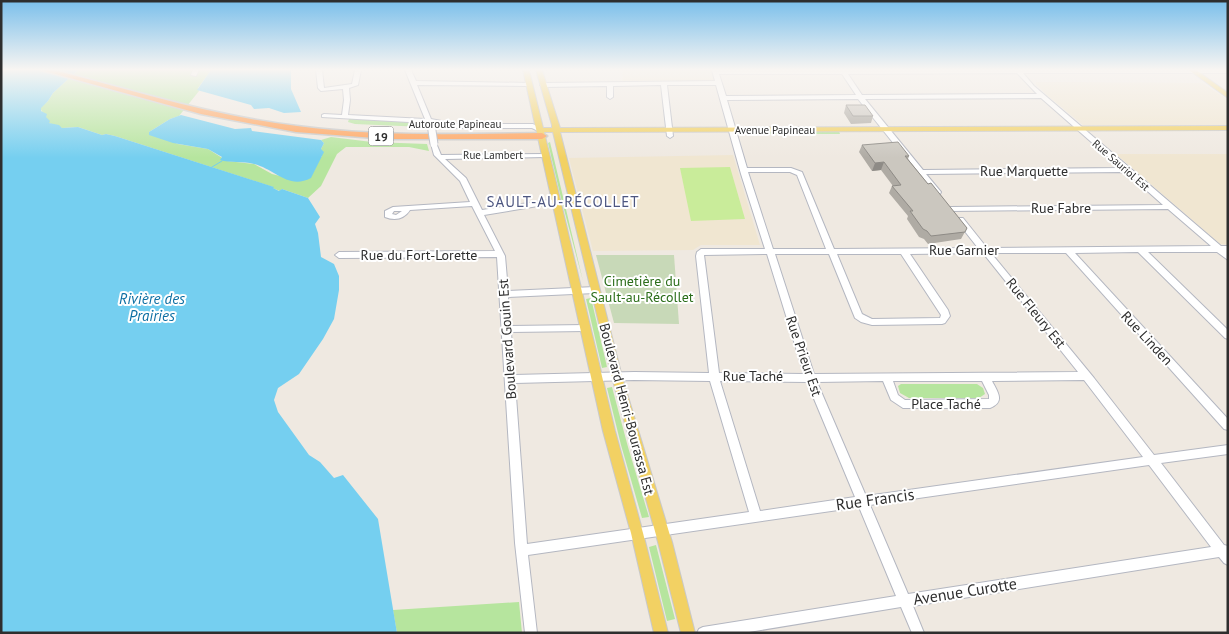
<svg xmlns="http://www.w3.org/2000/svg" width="1229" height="634" viewBox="0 0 1229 634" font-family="'PT Sans',sans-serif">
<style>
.education{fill:#f0e6d1}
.green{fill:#b6e59e}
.cemetery{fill:#c8d9b8}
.pitch{fill:#c9ec9a}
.water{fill:#75cff0}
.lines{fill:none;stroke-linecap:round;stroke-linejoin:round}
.stream{stroke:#75cff0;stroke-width:1}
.minor-casing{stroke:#b4b7c1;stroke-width:2}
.major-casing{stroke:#c9c9c9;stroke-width:2}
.highway-casing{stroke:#c9c9c9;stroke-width:3}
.minor{fill:#fff;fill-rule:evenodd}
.major{fill:#f2d163;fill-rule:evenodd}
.highway{fill:#ffa35c;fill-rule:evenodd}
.minor-bridge-casing{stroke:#b4b7c1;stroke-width:9;stroke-linecap:butt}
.minor-bridge{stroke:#fff;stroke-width:7}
.wall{fill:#afaba4}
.shaded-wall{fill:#8e8b86}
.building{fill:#cbc7bf;stroke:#8e8b86}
.labels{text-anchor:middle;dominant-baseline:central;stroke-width:4;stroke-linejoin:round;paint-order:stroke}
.far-street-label{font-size:11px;fill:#2e2e2e;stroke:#fff}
.shield{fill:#fff;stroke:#6d6d6d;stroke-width:1}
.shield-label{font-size:12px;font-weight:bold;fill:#2e2e2e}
.street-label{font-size:14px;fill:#2e2e2e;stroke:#fff}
.park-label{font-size:14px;fill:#2c6e1b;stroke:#fff}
.neighbourhood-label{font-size:15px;letter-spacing:1px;fill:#4d5680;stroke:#fff}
.water-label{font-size:15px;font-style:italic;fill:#0d6fa3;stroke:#fff}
.near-street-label{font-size:16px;fill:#2e2e2e;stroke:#fff}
</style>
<rect width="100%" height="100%" fill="#efe9e1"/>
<path class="education" d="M623 70H715L718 83 622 84Z
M1036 82 1202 83 1228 100V125H1083L1048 96 1036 84Z
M1116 154H1228V245L1220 244Z
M733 155 760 245H701L693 250 593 251 569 158Z"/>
<path class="green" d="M78 70H211L198 88 199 91 179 116 170 119 149 132 178 144 208 149 227 161 254 164 272 174 300 181 314 171 318 161 322 156 321 149 324 143 321 140 331 137 372 142 427 144 429 151 409 147H346L337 154 321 186 308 198 282 189 280 191 272 188 273 187 115 136 106 134 102 135 78 127 62 128 49 123 40 108 48 101 53 93Z
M349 119 423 123 424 127 355 124 348 122Z
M839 131 840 134H740L739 132Z
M550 142 583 281 561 198 548 143Z
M591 298 607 367 602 368 586 299Z
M901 384H977L983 388 985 394 979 398H909L900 393 898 386Z
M612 387 628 447 649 517 642 518 621 445 607 388Z
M656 545 675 619 667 621 649 547Z
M519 602 522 633H397L393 610Z"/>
<path class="cemetery" d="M596 255H674L679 324 614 323Z"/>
<path class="pitch" d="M730 167 745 219 691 221 680 168Z"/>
<path class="water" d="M1 70H78L53 93 48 101 41 108V111L47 114 46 117 50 121 49 123 59 125 62 128 78 127 102 135 106 134 115 136 274 187 273 188 279 191 282 189 308 198 320 217 315 224 318 233 321 257 334 264 339 276V290L334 319 323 339 299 374 278 388 274 400 278 412 309 455 320 462 334 478 343 475 378 519 397 633H1Z
M211 70H291V89L301 112 284 113 269 108 254 109 251 105 197 90Z
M181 115 235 129 251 128 252 131 321 140 324 143 321 149 324 152 311 178C288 190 275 169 254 164 243 161 230 163 220 160L222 157 208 149 173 143 149 135V132L170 119Z"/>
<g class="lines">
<path class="stream" d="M212 167 222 161"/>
<defs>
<path id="minor" d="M193 70H199L196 76 191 75Z
M316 70H322L324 88 352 84 355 70H361L358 85 349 88 350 100 348 115 425 119 405 70H411L416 81 531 83V85L529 86 417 85 431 119 457 124H533L543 130 540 132 532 128H457L433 123 432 125 430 126 426 123 322 117V115L324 114 342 115 344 100 343 89 321 91 318 88Z
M712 70H1228V73H1023L1034 86 1221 246H1228V260L1217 252H1148L1228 330V339L1225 338 1138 252 1075 253 1228 419V430L1224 429 1066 253H991L1094 378 1154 455 1228 445V454L1161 463 1224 545 1228 546V565L1224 563 1219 557 913 606 924 633H912L901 607 743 633H697L699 629 703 627 896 596 859 507 528 555 537 633H525L515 543 497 257 339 258 335 255 339 252 495 251 472 206 410 210C404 219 395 221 385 217V211L393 207 470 202 460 181 434 155 431 144 432 143H436L441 155 548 154V156L546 157 445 159 466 178 482 210 556 199 560 201 556 203 484 215 505 256 508 291 595 287 599 290 595 293 508 297 510 326 586 325 589 326 590 328 589 330 586 331 511 332 514 375 634 372 709 373 696 256 697 252 701 249H765L741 174 716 85H667L673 136 670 138 667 136 661 85 613 86V97L610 99 607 97V86L543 87 540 85 543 83 715 81ZM1017 73 1037 94 862 95 848 74ZM719 74H842L856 95 726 96ZM1041 98 1121 168 923 170 865 99ZM858 99 934 194H940L941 192 926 174 1126 172 1163 205 951 207 947 209 948 211 1168 209 1211 246 987 248 963 218H960L956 220 978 248 834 249 802 172 791 168H747L727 100ZM748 172H790L797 175 826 249H773ZM394 211H402L396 215 392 214ZM983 253 1078 372 814 374 775 254H829L855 318 861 322 872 325 942 324 945 323 950 316 948 310 910 254ZM767 254 804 374 719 373 704 255ZM837 254H901L941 315 940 318 872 319 862 314ZM634 380 710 381 749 512 527 544 515 383ZM1084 380 1143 457 866 496 817 382 883 381 891 400 903 408H990C1006 402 997 391 992 381ZM720 381 807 382 855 497 760 511ZM893 381H982L989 395V399L905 400 898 395ZM1149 465 1211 547 908 594 870 505Z"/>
<path id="major" d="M523 70H529L543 128H552V125L536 70H542L560 128 1228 126V130L560 132 622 377 672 542 695 633H681L658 542 612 377 553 132H544L615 431 643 533 668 633H654L631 533 603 431Z
M1189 70H1196L1228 93V98Z"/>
<path id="highway" d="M41 70H54C134 91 214 116 297 126 378 137 460 134 542 133L547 136 542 139H388L296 132 201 114Z"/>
</defs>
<use href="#minor" class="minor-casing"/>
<use href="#major" class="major-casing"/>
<use href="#highway" class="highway-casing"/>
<use href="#minor" class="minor"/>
<use href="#major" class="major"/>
<use href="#highway" class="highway"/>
<defs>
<path id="minor-bridge" d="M431 124 434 144"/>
</defs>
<use href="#minor-bridge" class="minor-bridge-casing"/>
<use href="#minor-bridge" class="minor-bridge"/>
</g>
<path class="wall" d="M846 105 873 116 871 123 851 124 844 113Z
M862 145 909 156 908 159 928 184 967 228 961 239 928 244 924 239 919 237 907 219 908 216 889 193 892 186H893L881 170 872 171 859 152Z"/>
<path class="shaded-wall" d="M884 162 881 170 872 171 875 163Z"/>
<path class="building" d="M846 105H865L873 116H853Z
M898 142 909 156H905L928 184 931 183 967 228 965 232 931 236 927 231 923 229 910 211H913L892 186 901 185 884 162 875 163 862 145Z"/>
<linearGradient id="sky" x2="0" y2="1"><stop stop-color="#7abfeb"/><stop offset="0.44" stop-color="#f8f5f2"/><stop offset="1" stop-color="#f8f5f2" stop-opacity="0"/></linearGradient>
<rect width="1229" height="158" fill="url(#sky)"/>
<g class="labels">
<g class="far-street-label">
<text x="455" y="124">Autoroute Papineau</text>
<text x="775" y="130">Avenue Papineau</text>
<text x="493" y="155">Rue Lambert</text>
<text transform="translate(1121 165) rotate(41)">Rue Sauriol Est</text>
</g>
<rect class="shield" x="368.5" y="126.5" width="25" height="19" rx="4"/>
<g class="shield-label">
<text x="381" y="136">19</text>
</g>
<g class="street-label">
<text x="1024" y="171">Rue Marquette</text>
<text x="1061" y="208">Rue Fabre</text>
<text x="964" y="250">Rue Garnier</text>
<text x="419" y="255">Rue du Fort-Lorette</text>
<text transform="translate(1036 313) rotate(51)">Rue Fleury Est</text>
<text transform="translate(1147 338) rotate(47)">Rue Linden</text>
<text transform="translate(507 339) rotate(-94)">Boulevard Gouin Est</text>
<text transform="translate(804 356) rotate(71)">Rue Prieur Est</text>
<text x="753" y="376">Rue Taché</text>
<text x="946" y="404">Place Taché</text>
<text transform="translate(627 409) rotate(75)">Boulevard Henri-Bourassa Est</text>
</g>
<g class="park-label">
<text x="642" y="281">Cimetière du<tspan x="642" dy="16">Sault-au-Récollet</tspan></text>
</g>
<g class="neighbourhood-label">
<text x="563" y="201">SAULT-AU-RÉCOLLET</text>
</g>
<g class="water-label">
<text x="152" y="298">Rivière des<tspan x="152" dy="17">Prairies</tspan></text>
</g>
<g class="near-street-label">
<text transform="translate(875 499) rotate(-8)">Rue Francis</text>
<text transform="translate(965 591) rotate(-9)">Avenue Curotte</text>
</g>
</g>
<rect width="1229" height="634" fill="none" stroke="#2e2e2e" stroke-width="5"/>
</svg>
